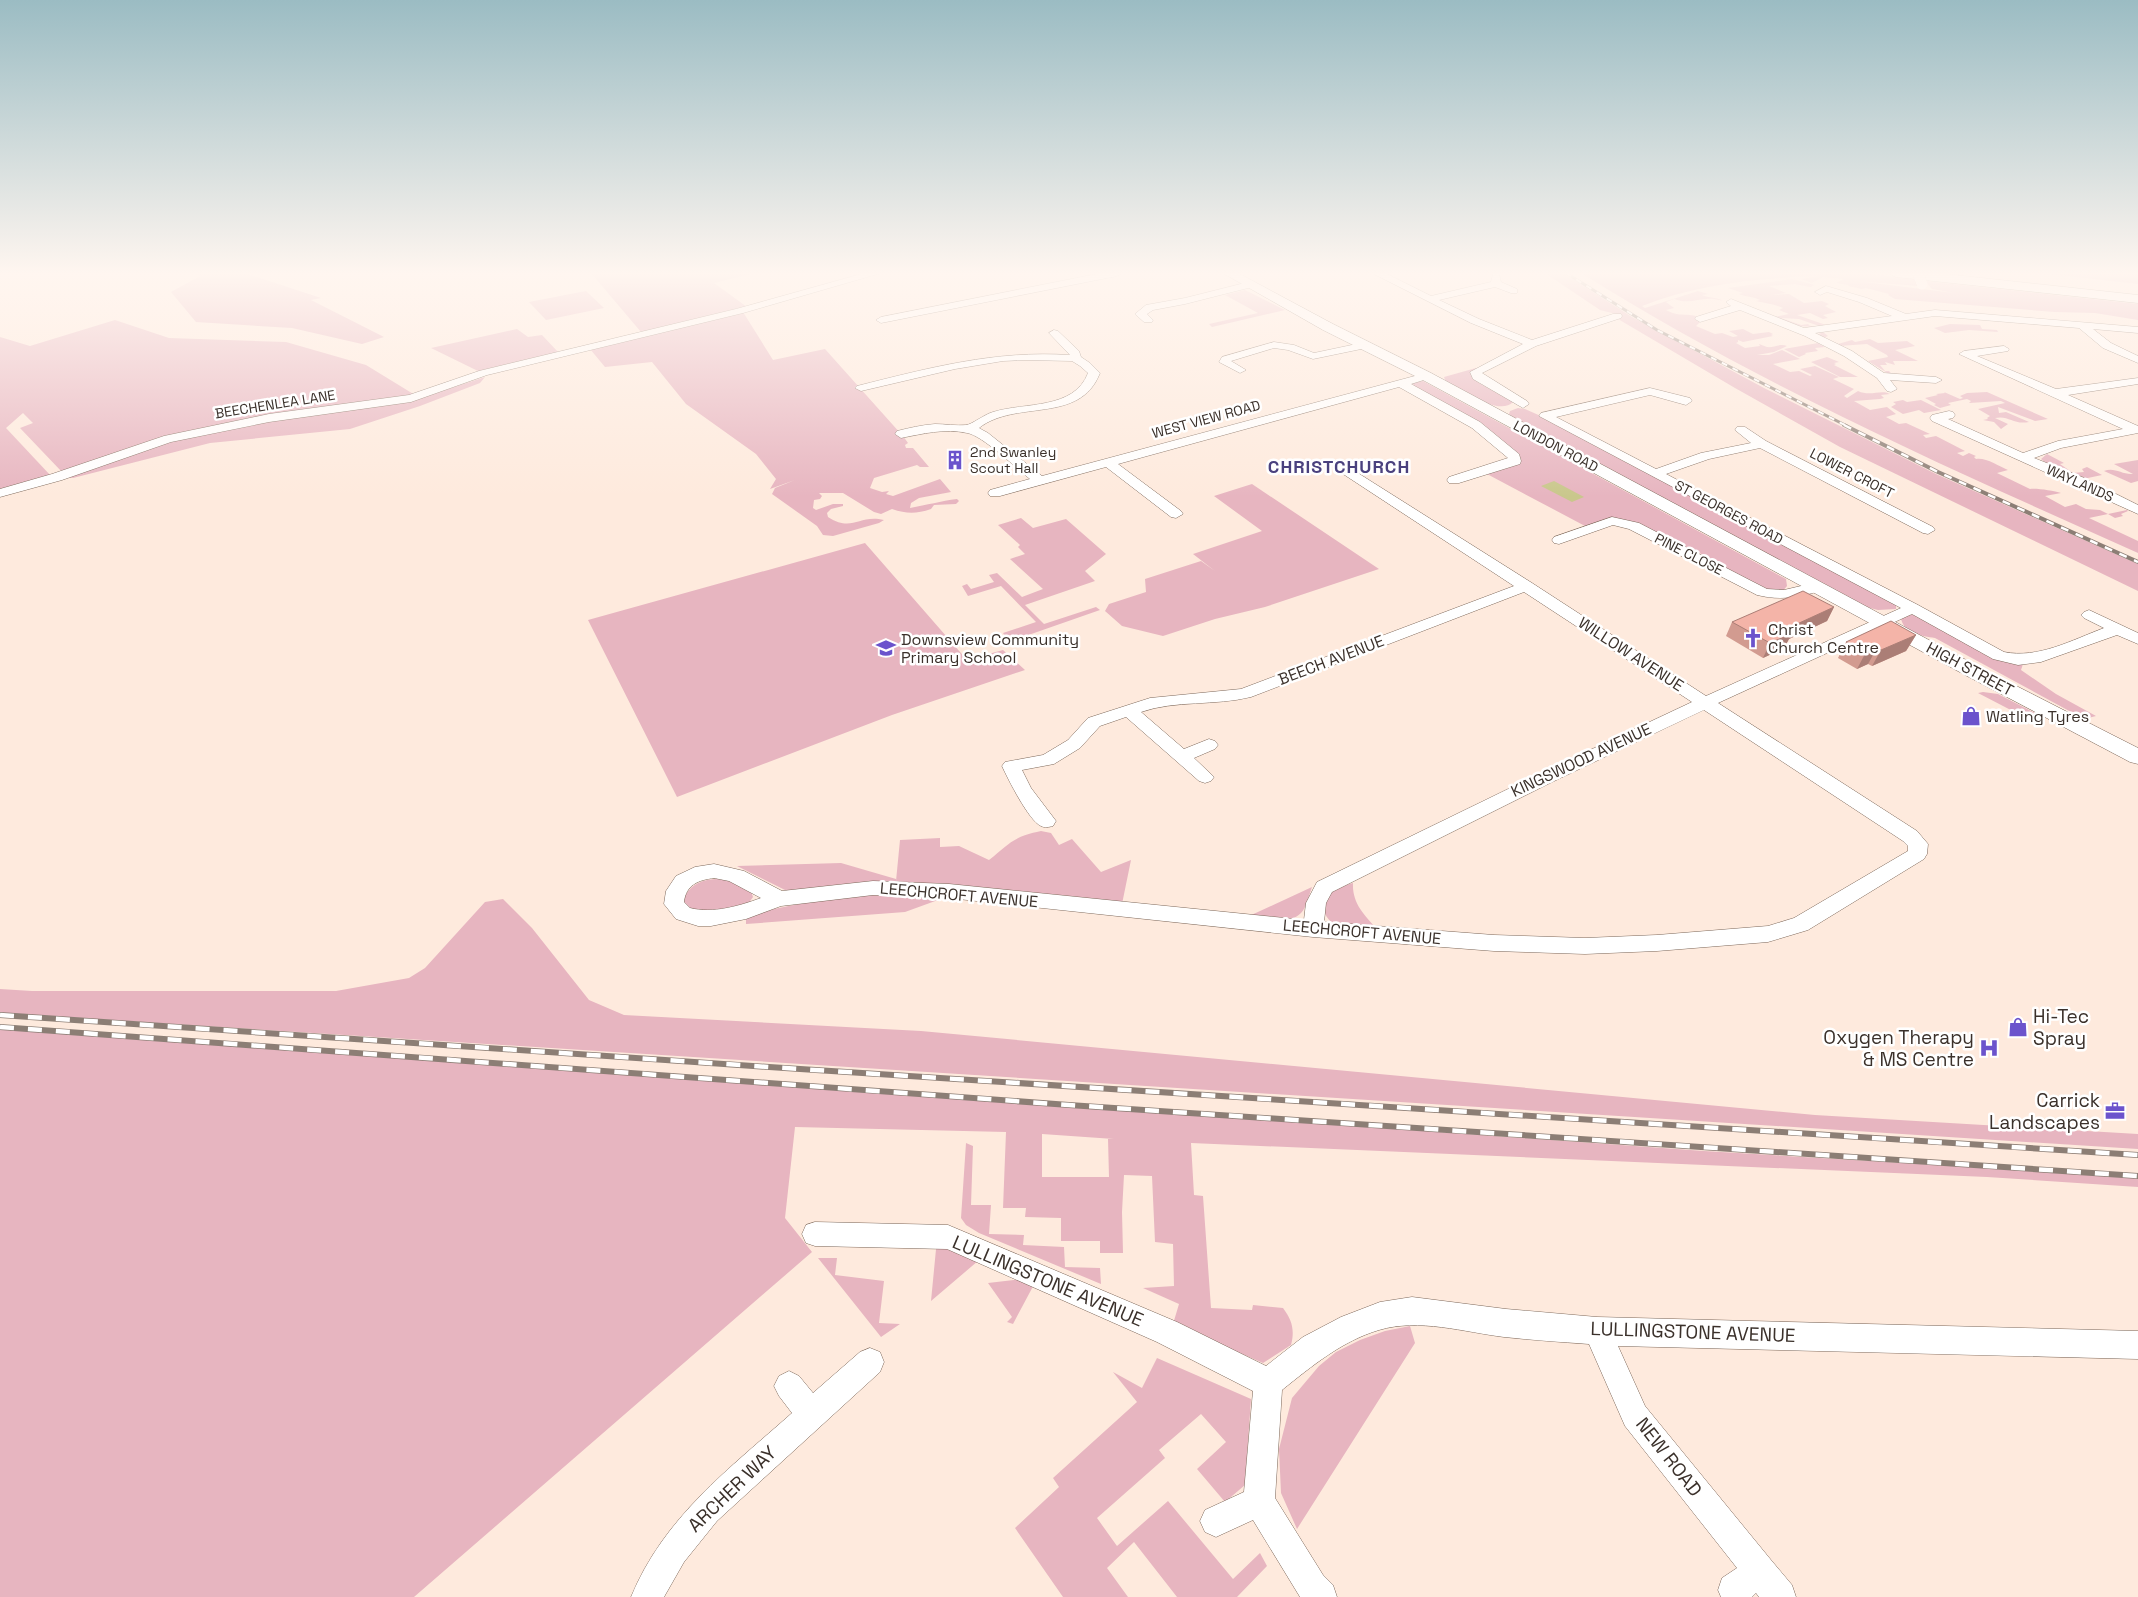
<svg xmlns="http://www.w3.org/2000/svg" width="2138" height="1597" viewBox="0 0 2138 1597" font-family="'Space Grotesk',sans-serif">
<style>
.green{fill:#e7b5c0;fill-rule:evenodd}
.water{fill:#c9c78c}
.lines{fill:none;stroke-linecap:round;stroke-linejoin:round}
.minor-casing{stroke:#7d685a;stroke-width:1}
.major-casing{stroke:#7d685a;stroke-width:1}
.highway-casing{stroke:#7d685a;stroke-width:1}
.minor{fill:#fff;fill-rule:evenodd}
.major{fill:#fff;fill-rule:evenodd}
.highway{fill:#fff;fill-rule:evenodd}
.rail-far2-casing{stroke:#8c7e75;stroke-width:3}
.rail-far1-casing{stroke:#8c7e75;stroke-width:4}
.rail-casing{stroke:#8c7e75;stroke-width:6}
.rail-far2{stroke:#fff;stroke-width:2;stroke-dasharray:6;stroke-linecap:butt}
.rail-far1{stroke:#fff;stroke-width:2.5;stroke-dasharray:8;stroke-linecap:butt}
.rail{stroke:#fff;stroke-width:4.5;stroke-dasharray:14;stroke-linecap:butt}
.minor-bridge-casing{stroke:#7d685a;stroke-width:11;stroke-linecap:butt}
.minor-bridge{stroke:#fff;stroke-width:11}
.wall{fill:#d29b90}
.shaded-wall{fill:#ab7e76}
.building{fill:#f4b4a8;stroke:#ab7e76}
.labels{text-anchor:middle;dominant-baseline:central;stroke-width:5;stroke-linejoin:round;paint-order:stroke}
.far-street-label{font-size:14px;fill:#3b312b;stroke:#fff}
.far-poi-label{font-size:14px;fill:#3b312b;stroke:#fff;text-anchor:start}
.poi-label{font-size:16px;fill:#3b312b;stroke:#fff;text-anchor:start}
.street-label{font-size:16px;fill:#3b312b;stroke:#fff}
.far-district-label{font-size:18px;font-weight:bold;letter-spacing:1px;fill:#4a417e;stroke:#fff}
.near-poi-label{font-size:19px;fill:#3b312b;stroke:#fff;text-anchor:end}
.near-street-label{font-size:19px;fill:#3b312b;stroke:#fff}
</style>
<rect width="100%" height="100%" fill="#feeadd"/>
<path class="green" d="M195 273H245L321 298 311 300 384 337 362 344 292 328 196 322 171 292 200 276Z
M591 273H755L714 283 747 307 641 332Z
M1545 273H1563L1632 317 1764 388 1936 474 2138 564V591L1840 447 1735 388 1618 319 1620 315 1600 310Z
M1581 273H1864L1916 279 1918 286 1857 281 1954 293 1932 289 1925 281 2138 304V320L2095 313 2055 312 1895 299 1888 295 1889 294 1866 288 1862 289 1848 286 1849 285 1836 283 1844 279 1823 277 1812 283 1801 279 1818 276C1759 278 1697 284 1642 306L1645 308 1698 291 1708 294 1702 295C1709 298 1716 297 1723 301 1702 294 1693 306 1674 299L1666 302 1674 308 1666 310C1680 317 1683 313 1696 316V319L1701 321 1696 326 1715 334 1722 333 1733 337 1738 336 1729 331 1743 329 1753 334 1769 332 1773 334 1771 335 1773 336 1743 342 1738 340V342L1736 343 1745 348 1760 346 1759 344C1762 345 1764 346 1767 347 1773 348 1780 343 1787 346L1774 352 1757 355H1769L1782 350 1800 359 1773 364 1790 372 1799 371 1810 376 1812 375 1800 369 1815 366 1839 377 1833 379 1854 389 1844 396 1847 398 1858 391C1871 397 1880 389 1890 394L1881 395 1884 398 1880 399 1854 401 1870 410 1887 407 1896 414 1886 417 1899 424 1906 423 1930 434 1923 435 1926 438 1936 436 1965 451 1957 453 1963 456 1969 453 1976 456 1974 457 1976 459C1985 457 1999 466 2008 470L1997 473 2030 489C2037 488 2054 491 2061 493L2045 496 2065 507 2076 504 2086 509 2100 510 2108 514 2127 510 2128 511 2121 514 2123 516 2115 518 2108 514 2089 518 2138 541V553C1948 468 1758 384 1581 273Z
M2040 273H2138V284Z
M1792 279 1815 285 1810 287 1795 284 1769 286 1786 293 1771 295 1789 294 1804 303 1822 301 1829 304 1825 306 1836 312 1823 315 1828 318 1823 319 1810 313 1797 315 1826 325 1819 326 1799 319 1781 318 1801 325 1809 324 1808 325 1814 327 1799 326 1774 317 1789 314 1779 310 1783 308C1774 304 1765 303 1756 301L1760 300C1752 296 1746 297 1739 294L1743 293 1728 288Z
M1245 290 1285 310 1212 327 1209 324 1258 313 1225 295Z
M586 291 604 308 546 320 529 302Z
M743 312 773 360 825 349 901 434 898 436H903L908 443 905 445 906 448H913L929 467H920L917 465 874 478 870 488 882 492 889 491 886 494 893 496 940 479 951 492 919 498 911 503 910 508C927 505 941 501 957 499L959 501 956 504 934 505 931 509C916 514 907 514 892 509L881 514 874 512 843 493H819L822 496 820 499 814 500 813 508 816 510 833 504H843V506L831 509 827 513 828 517C853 533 858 514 884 520L879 523 833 536 823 535 817 526 772 494 775 488 795 480 770 489 776 479 756 454 686 404 652 362 605 367 590 349Z
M115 320 169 338 286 342 366 365 415 395 164 439 62 472 20 428 33 423 23 413 6 428 51 476 0 489V337L30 346Z
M1950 324 1980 325 1982 329 1997 330 1998 332 1969 330 1945 333 1934 328Z
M517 329 528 337 542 335 558 352 478 371 431 348Z
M1823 332 1828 336 1823 338 1838 344 1852 340 1855 342 1870 339 1878 343 1907 341 1915 346 1895 350 1918 361H1893L1895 365 1885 362 1887 365H1880L1885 371H1889L1893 375 1889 374 1868 361 1888 357 1887 355 1867 344 1839 346 1820 336 1819 334Z
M1818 343 1825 347 1815 348 1818 351 1805 353 1806 354 1799 357 1784 349Z
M1827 357 1839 362 1834 363 1836 364 1834 365 1858 377H1840L1811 362Z
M1476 368H1478L1473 377 1479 383 1513 402C1499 417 1460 389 1446 382L1444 377Z
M485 377 480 383 420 406 350 429 210 443 73 478 64 477 138 450 228 427 417 399Z
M1423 381 1786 579 1787 586 1781 593 1766 591 1717 566 1716 562 1694 550 1685 549 1609 518 1585 526 1487 474 1517 463 1503 444 1504 442 1491 432 1414 388 1413 383Z
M1944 392 1960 399 1963 398 1960 396 1967 393 1987 392 2048 419 2035 421 1998 407 1999 413 2006 412 2029 422C2013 425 2009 415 1995 418L2008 424 2001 429 1994 422 1983 420 1988 419 1987 418 1990 416 1978 409 2005 403 2001 401 1969 403 1971 401 1967 399 1948 403 1951 405 1940 408 1934 405 1936 404 1925 398 1938 395 1936 394 1945 393Z
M1903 400 1907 402 1921 400 1941 410 1924 413 1919 410 1903 414 1891 407 1896 404 1893 402Z
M1518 408 1525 409 1543 417 1889 599 1896 605V609L1878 610 1866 607 1512 417 1509 414 1510 411Z
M2047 454 2064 463 2060 464 2073 473 2084 472 2082 469 2087 467 2102 475 2083 479 2046 463 2041 459Z
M2138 460V481L2131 483 2104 471C2115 467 2122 475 2133 474L2114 464Z
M1252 484 1379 569 1265 607 1215 619 1163 636 1122 626 1105 611 1109 604 1146 592 1145 579 1201 561 1215 571 1193 554 1262 531 1214 496Z
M1021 518 1033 528 1066 519 1106 554 1085 571 1095 581 1025 605 1044 624 1096 607 1100 610 1017 639 1006 637 1003 633 1036 622 1001 586 968 596 962 586 967 584 971 589 994 582 989 575 997 573 1022 597 1043 589 1010 559 1025 554 1018 547 1020 545 998 525Z
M865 543 967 660 1003 650 1025 670 892 715 677 797 588 620Z
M1907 615H1915L2023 664 2021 670 2056 694 2096 716 2084 719 1935 638C1922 636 1903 633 1901 618Z
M1983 692 1998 694 2037 714 2028 719 1978 693Z
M1041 831 1051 833 1059 845 1072 839 1101 872 1131 860 1122 904 874 882 835 885 789 892 737 866 841 863 896 879V881L900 840 940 838V847L959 846 989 860C1009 844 1012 837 1041 831Z
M716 879 731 880 751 891 753 897 748 904 723 911H697L688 907 683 901C689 885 700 880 716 879Z
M1353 883C1352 903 1364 915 1377 929 1366 929 1353 930 1342 927 1325 923 1317 905 1331 892 1336 888 1346 885 1353 883Z
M1312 887C1309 895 1307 907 1301 913 1288 926 1263 919 1247 917Z
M869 895 906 896 938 900 905 912 746 924V916C787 905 827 898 869 895Z
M503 899 532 928 589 1000 624 1015 921 1031 1815 1115 2138 1134V1149L0 1013V989L32 991H336L409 978 425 968 485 902Z
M0 1028 1704 1151 2138 1177V1187L1987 1177 1191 1143 1194 1195 1203 1196 1211 1308 1252 1310 1253 1305 1283 1308C1292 1320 1295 1330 1291 1345L1263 1363 1173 1324 1179 1304 1143 1288 1174 1286 1173 1244 1155 1242 1152 1176 1124 1175 1122 1212 1123 1253H1100V1241H1061V1218L1025 1217 1026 1208H1003L1006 1132 795 1127 785 1218 812 1252 414 1597H0ZM1042 1134 1114 1139H1108L1109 1177H1042Z
M966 1143 973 1146 971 1205H991L989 1234 1024 1235 1023 1245 1064 1247 1065 1267 1100 1268 1101 1284 979 1233 966 1225 961 1218Z
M937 1239 985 1255 931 1301Z
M818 1258H837L835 1275 884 1281 879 1323 900 1324 881 1337Z
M1038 1277 1013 1324 1007 1322 1012 1317 988 1283Z
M1410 1326 1415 1343 1297 1529 1281 1493 1279 1449 1292 1398 1319 1366 1336 1352 1360 1340 1385 1331Z
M1157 1358 1251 1399 1245 1485 1225 1502 1197 1469 1226 1442 1201 1414 1159 1450 1165 1458 1097 1518 1117 1546 1168 1501 1233 1579 1260 1553 1267 1566 1237 1597H1177L1134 1542 1107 1568 1128 1597H1063L1015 1528 1059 1487 1053 1478 1137 1402 1113 1372 1142 1388Z"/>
<path class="water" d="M1554 481 1584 497 1572 502 1541 486Z"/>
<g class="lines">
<defs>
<path id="minor" d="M865 273H881L743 313 487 375 411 402 269 422 171 442 62 480 0 497V489L52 474 164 436 269 414 409 395 479 371 736 309Z
M1102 273H1122L1117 276 881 323 876 320 881 317Z
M1372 273H1385L1431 296 1491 282 1493 274H1499L1501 282 1517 289V293H1511L1495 287 1439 300 1479 319 1532 340 1613 314H1621L1622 316 1621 318 1536 346 1482 373 1527 401 1529 404 1523 408 1473 379 1470 372 1523 344 1471 323Z
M1249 282 1252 283V287L1185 304 1153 310 1147 314 1153 320 1152 322H1144L1135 314 1146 305 1185 298Z
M1826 286 1867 298 1906 314 1935 310 2138 327V333L2093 329 2111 343 2138 356V363L2103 348 2079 328 1935 316 1815 333 1852 351 1884 373 1936 377 1942 380 1936 383 1890 380 1897 389 1891 392 1887 391 1877 378 1844 356 1805 336 1740 310 1700 322 1695 319 1696 317 1731 306 1726 302 1731 299 1804 328 1892 316 1859 302 1827 292 1820 295 1815 292Z
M1054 330 1058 331 1079 351 1081 357 1090 363 1100 373C1080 425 1016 399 979 428L988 433 1042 476 1426 373 1432 376 1430 378 1411 384 1480 422 1519 454 1521 461 1520 464 1459 483H1449L1447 480 1449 477 1508 458 1472 428 1399 387 1118 464 1181 511 1183 514 1176 518 1171 517 1106 467 1000 496H990L988 493 990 490 1030 479C1017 469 982 435 967 433 945 428 922 434 901 438L895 434 897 431C909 428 922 425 935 424 945 424 956 426 966 425 971 425 985 414 993 412 1025 402 1074 410 1088 373L1080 366 1072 361 1026 360 1003 361 955 369 861 391 855 388 857 386C929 368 995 350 1070 355L1049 333Z
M1274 342 1294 345 1314 353 1366 342 1371 345 1366 348 1313 359 1288 350 1274 348 1231 361 1246 370 1240 373 1219 362 1222 357Z
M2004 346 2009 349 2008 351 1977 356 2056 389 2138 378V384L2068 395 2138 426V433L2061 448 2034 458 2082 477 2138 505V514L1932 421 1930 418 1932 415 1949 411 1953 412 1955 415 1953 418 1948 419 2023 453 2058 441 2123 429 1959 354 1964 351Z
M1650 388 1690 398 1692 401 1686 405 1650 395 1556 417 1656 469 1701 453 1751 443 1735 430 1737 427H1745L1766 441 1933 527 1935 530 1928 534 1923 533 1760 448 1709 459 1666 474 1918 605 2004 652C2038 659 2072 640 2104 628L2084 618 2081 615 2084 612 2089 610 2138 633V644L2117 635 2041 662 2018 665 1993 659 1912 614 1718 703 1917 831 1928 844 1927 854 1924 859 1808 930 1768 942 1657 951 1585 954 1494 951 1313 937 949 898 873 895 781 906 746 919 711 926H698L676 919 664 904 666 891 676 876 695 867 714 864 744 871 782 891 873 881 949 884 1304 920 1306 903 1317 882 1537 775 1692 702 1524 592 1251 697C1215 706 1175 700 1141 712L1184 749 1209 739 1215 741 1218 745 1215 749 1194 758 1214 777 1211 781 1205 783 1199 781 1126 717 1100 726 1080 748 1054 764 1022 770 1031 788 1056 821 1053 826C1049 827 1045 828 1041 826 1029 821 1008 779 1002 766L1005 762 1043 755 1068 740 1088 718 1150 698 1241 689 1514 586 1337 470 1336 467 1337 464 1342 463 1532 583 1706 696 1901 608 1539 416 1541 413ZM1704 710 1903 841 1908 846V851L1794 918 1768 926 1657 935 1585 938 1494 935 1324 922 1326 903 1332 892 1550 783ZM714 878 729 881 761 898C739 906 713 914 690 908L684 902C686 885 698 880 714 878Z
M1612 517 1639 523 1767 589 1784 590 1818 582 1823 584 1826 587 1823 590C1800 597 1781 601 1757 595L1629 529 1613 525 1559 544 1554 543 1552 540 1554 537Z
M815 1222 948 1225 1177 1322 1266 1366 1303 1337 1341 1317 1380 1302 1412 1297 1506 1309 1597 1317 2138 1331V1359L1618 1346 1645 1406 1771 1560 1792 1585 1796 1597H1759L1756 1593 1752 1597H1721L1718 1590 1722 1578 1737 1568 1625 1426 1589 1344C1561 1342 1532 1340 1504 1337 1464 1332 1419 1318 1379 1330 1342 1341 1312 1366 1282 1390L1275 1498 1323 1575 1333 1585 1337 1597H1300L1253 1520 1216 1537 1205 1532 1200 1521 1205 1510 1244 1492 1253 1391 1157 1342 947 1249 815 1246 806 1243 802 1234 806 1225Z
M870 1348 880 1352 884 1362 880 1372 717 1521 684 1562 664 1597H631C664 1517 729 1469 792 1413L779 1396 774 1386 779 1376 789 1371 799 1376 813 1393 860 1352Z"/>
<path id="major" d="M1223 273H1238L1333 324 1431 373 1981 668 2138 748V764L2130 762 1967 676 1421 379 1323 330Z"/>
<path id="highway" d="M1889 273H1936L2138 295V303L1896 277Z"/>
</defs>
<use href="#minor" class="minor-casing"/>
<use href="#major" class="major-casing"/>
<use href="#highway" class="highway-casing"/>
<use href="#minor" class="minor"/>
<use href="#major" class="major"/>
<use href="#highway" class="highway"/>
<defs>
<path id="rail-far2" d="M1566 273 1657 330 1847 426"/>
<path id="rail-far1" d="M1844 425 1938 472 2138 562"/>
<path id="rail" d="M0 1015 769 1067 2138 1155
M0 1027 1069 1105 2138 1176"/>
</defs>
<use href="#rail-far2" class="rail-far2-casing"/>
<use href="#rail-far1" class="rail-far1-casing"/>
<use href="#rail" class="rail-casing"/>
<use href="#rail-far2" class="rail-far2"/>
<use href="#rail-far1" class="rail-far1"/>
<use href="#rail" class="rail"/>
<defs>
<path id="minor-bridge" d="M1918 273 1922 284"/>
</defs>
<use href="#minor-bridge" class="minor-bridge-casing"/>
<use href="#minor-bridge" class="minor-bridge"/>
</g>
<path class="wall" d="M1834 607 1827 621 1789 639 1784 648 1763 658 1726 636 1732 622Z
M1916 635 1906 651 1872 666 1868 664 1857 669 1838 658 1846 642Z"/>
<path class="shaded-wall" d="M1834 607 1827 621 1789 639 1784 648 1763 658 1770 643 1784 630Z
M1916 635 1906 651 1872 666 1881 650Z
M1877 648 1868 664 1857 669 1866 652Z"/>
<path class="building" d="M1803 591 1834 607 1784 630 1791 634 1770 643 1732 622Z
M1891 621 1916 635 1881 650 1877 648 1866 652 1846 642Z"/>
<linearGradient id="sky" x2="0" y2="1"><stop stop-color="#9bbcc3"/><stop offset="0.55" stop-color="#fff6f0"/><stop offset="1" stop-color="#fff6f0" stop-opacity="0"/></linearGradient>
<rect width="2138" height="497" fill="url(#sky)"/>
<defs>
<symbol id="building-bare" viewBox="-9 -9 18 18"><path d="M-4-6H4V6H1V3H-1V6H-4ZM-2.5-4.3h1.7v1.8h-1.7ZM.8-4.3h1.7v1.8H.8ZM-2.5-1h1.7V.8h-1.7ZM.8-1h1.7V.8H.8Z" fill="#6b53cc" stroke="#fff" stroke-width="2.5" paint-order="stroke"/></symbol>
<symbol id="church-bare" viewBox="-9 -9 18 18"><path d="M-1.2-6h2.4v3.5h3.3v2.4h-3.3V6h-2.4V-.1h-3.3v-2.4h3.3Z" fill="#6b53cc" stroke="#fff" stroke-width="2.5" paint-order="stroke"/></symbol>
<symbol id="school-bare" viewBox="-9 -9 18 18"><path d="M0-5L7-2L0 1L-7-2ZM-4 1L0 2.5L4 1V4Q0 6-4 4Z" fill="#6b53cc" stroke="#fff" stroke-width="2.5" paint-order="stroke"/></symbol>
<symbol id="shop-bare" viewBox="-9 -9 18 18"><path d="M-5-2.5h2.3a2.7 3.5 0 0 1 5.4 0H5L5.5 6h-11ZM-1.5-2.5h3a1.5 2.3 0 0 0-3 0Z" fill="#6b53cc" stroke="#fff" stroke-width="2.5" paint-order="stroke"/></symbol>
<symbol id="hospital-bare" viewBox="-9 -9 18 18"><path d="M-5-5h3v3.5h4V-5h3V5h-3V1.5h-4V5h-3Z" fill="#6b53cc" stroke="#fff" stroke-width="2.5" paint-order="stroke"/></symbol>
<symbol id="office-bare" viewBox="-9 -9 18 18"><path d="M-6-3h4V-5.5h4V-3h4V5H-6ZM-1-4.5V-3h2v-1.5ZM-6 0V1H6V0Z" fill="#6b53cc" stroke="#fff" stroke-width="2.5" paint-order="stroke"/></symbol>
</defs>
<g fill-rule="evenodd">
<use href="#building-bare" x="941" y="446" width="28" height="28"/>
<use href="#church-bare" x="1739" y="624" width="28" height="28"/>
<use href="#school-bare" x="872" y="634" width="28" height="28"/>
<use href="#shop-bare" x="1957" y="702" width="28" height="28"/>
<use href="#shop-bare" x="2004" y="1013" width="28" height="28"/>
<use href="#hospital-bare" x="1975" y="1034" width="28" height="28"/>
<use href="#office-bare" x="2101" y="1097" width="28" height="28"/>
</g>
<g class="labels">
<g class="far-street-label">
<text transform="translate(275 404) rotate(-9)">BEECHENLEA LANE</text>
<text transform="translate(1206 419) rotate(-15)">WEST VIEW ROAD</text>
<text transform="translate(1556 446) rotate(28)">LONDON ROAD</text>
<text transform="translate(1852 473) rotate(27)">LOWER CROFT</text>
<text transform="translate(2080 483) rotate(24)">WAYLANDS</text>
<text transform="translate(1729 512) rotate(28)">ST GEORGES ROAD</text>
<text transform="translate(1689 554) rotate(27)">PINE CLOSE</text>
</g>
<g class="far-poi-label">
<text x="970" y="452">2nd Swanley<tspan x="970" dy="16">Scout Hall</tspan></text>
</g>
<g class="poi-label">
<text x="1768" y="629">Christ<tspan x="1768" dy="18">Church Centre</tspan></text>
<text x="901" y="639">Downsview Community<tspan x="901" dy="18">Primary School</tspan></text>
<text x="1986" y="716">Watling Tyres</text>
</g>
<g class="street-label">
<text transform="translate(1631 654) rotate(33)">WILLOW AVENUE</text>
<text transform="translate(1331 660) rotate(-21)">BEECH AVENUE</text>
<text transform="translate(1970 669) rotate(28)">HIGH STREET</text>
<text transform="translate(1581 760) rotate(-25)">KINGSWOOD AVENUE</text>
<text transform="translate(959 895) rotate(5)">LEECHCROFT AVENUE</text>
<text transform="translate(1362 932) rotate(5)">LEECHCROFT AVENUE</text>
</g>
<g class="far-district-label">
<text x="1339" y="466">CHRISTCHURCH</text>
</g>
<g class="near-poi-label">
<text x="2033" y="1016" text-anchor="start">Hi-Tec<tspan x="2033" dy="22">Spray</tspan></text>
<text x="1974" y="1037">Oxygen Therapy<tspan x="1974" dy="22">&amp; MS Centre</tspan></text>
<text x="2100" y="1100">Carrick<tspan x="2100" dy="22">Landscapes</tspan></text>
</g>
<g class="near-street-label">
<text transform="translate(1048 1281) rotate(23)">LULLINGSTONE AVENUE</text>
<text transform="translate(1693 1332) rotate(2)">LULLINGSTONE AVENUE</text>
<text transform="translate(1669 1457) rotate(52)">NEW ROAD</text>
<text transform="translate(732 1489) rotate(-44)">ARCHER WAY</text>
</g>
</g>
</svg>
